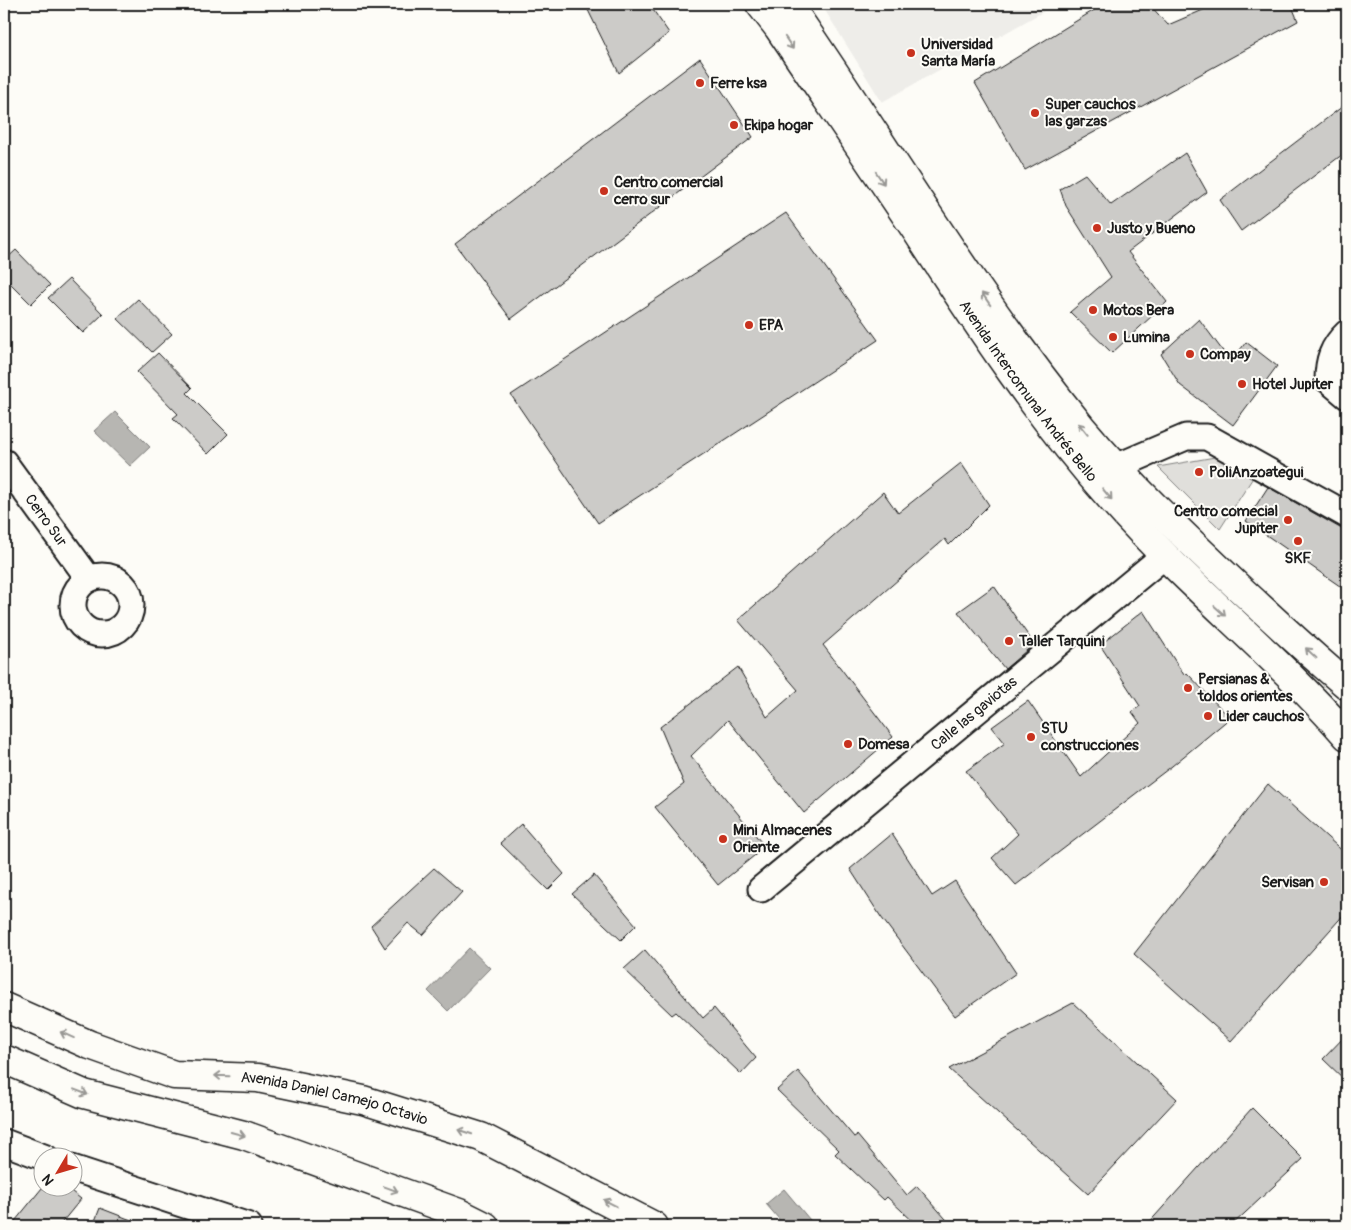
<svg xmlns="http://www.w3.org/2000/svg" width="1351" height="1230" viewBox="0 0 1351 1230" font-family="Pangolin,sans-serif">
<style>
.built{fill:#eeede9}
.green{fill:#e0dfdb;stroke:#7e7e7c}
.water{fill:#b7b6b2;stroke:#797876}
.building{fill:#cccbc8;stroke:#1c1c1c}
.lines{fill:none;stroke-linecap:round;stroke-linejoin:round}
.minor-casing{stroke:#1c1c1c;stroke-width:29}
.major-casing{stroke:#1c1c1c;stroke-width:31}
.minor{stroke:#fdfcf7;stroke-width:25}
.major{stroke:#fdfcf7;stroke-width:28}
.oneway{stroke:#989794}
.poi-dot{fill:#c8321e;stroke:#fdfcf7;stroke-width:2}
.labels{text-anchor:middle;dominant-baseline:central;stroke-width:4;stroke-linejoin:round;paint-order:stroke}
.poi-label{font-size:15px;font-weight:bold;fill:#1c1c1c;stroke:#fdfcf7;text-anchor:start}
.street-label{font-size:15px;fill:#1c1c1c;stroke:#fdfcf7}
</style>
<rect width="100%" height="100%" fill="#fdfcf7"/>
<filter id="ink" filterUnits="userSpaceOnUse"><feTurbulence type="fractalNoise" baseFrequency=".02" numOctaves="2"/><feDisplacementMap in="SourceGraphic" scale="10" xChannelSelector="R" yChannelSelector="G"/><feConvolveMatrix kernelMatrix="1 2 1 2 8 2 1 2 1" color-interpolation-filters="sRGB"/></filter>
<g filter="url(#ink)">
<path class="built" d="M821 4H1057L882 102Z"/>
<path class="green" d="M1215 457 1254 476 1220 529 1158 467Z"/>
<path class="water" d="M115 412 150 447 130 466 94 431Z
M469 948 490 968 448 1011 428 991Z
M784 1189 815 1226H785L766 1204Z"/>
<path class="building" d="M585 4H649L669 33 619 73Z
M1104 4H1149L1168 25 1217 4H1291L1298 21 1025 170 975 83Z
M700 58 753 137 511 319 455 244Z
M1347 103V151L1241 231 1220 200Z
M1185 153 1207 192 1128 252 1167 302 1112 353 1070 312 1111 277 1066 206 1060 189 1085 174 1111 205Z
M786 213 878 340 598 523 511 395Z
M16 250 50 285 31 304 4 277V261Z
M69 279 103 314 83 333 48 298Z
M138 299 172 334 152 352 117 318Z
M1199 319 1231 362 1246 342 1277 366 1233 425 1180 385 1161 354Z
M158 353 192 388 187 393 228 434 208 454 173 418 178 414 137 372Z
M961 463 989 505 949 545 945 539 823 645 893 737 804 813 728 720 691 756 765 847 718 885 655 807 684 784 660 727 738 667 767 717 798 690 738 620 883 492 898 513Z
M1268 487 1347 532V591L1246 521Z
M994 586 1034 644 1005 669 958 612Z
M1143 611 1184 675 1187 673 1230 718 1172 766 1016 885 992 858 1018 834 966 771 1005 743 992 727 1028 701 1081 777 1140 723 1132 712 1140 706 1100 645Z
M1268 784 1347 855V911L1231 1041 1134 954Z
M521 824 564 874 548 890 500 843Z
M892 834 932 896 955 881 1016 973 955 1016 881 917 850 869Z
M434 868 462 892 423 935 408 923 385 948 371 926Z
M594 875 636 925 621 940 572 894Z
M645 950 703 1018 714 1008 756 1058 741 1074 676 1012 672 1015 624 969Z
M1073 1003 1177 1099 1088 1194 949 1069Z
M1347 1034V1082L1323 1059Z
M798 1071 854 1137 857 1135 907 1195 917 1186 952 1226H918L887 1197 884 1200 835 1154 839 1150 777 1090Z
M1252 1108 1303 1159 1231 1226H1146Z
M42 1188H67L81 1199 59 1226H11Z
M100 1208 144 1225V1226H93Z"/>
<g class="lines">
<defs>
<g id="minor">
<path d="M1347 333C1332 347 1328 361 1328 380L1347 396"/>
<path id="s1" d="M4 462 89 579"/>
<path d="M1116 467 1186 437H1207L1347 515"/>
<circle cx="102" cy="605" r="29"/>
<path id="s2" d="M761 889 1164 556"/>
<path d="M4 1142 46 1158"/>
<path d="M72 1168 249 1226"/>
</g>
<g id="major">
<path id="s3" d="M760 4 778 27C824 95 871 163 917 232 979 327 1038 417 1114 502 1187 585 1274 653 1347 736"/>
<path d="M788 4C886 145 973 295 1082 428 1130 485 1184 536 1238 587 1274 620 1310 654 1347 685"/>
<path id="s4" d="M4 1007 90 1045 174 1075 258 1078 363 1100 481 1137 654 1226"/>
<path d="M4 1059 84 1094 244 1135 459 1213 485 1226"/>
</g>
</defs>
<use href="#minor" class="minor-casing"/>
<use href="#major" class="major-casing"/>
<use href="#minor" class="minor"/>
<use href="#major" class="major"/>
</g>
<defs><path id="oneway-shaft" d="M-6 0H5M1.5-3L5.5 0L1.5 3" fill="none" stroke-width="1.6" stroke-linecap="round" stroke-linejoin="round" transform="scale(1.25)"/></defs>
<g class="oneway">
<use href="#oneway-shaft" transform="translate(789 43) rotate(56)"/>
<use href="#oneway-shaft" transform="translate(880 178) rotate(56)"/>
<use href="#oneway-shaft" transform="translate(986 299) rotate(-125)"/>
<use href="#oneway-shaft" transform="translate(1083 429) rotate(-129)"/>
<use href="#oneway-shaft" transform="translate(1107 494) rotate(50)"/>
<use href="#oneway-shaft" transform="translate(1220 611) rotate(42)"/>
<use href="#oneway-shaft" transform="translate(1311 653) rotate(-137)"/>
<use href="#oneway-shaft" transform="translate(67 1035) rotate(-156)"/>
<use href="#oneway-shaft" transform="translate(222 1076) rotate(-178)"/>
<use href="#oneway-shaft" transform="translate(81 1092) rotate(21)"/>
<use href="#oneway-shaft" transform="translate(465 1132) rotate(-162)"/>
<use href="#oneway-shaft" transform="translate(238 1134) rotate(15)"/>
<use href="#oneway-shaft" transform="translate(391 1189) rotate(20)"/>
<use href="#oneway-shaft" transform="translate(610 1203) rotate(-153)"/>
</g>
</g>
<g class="poi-dot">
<circle cx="911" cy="53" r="5"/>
<circle cx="700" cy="83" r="5"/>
<circle cx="1035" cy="113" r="5"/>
<circle cx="734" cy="125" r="5"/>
<circle cx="604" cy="191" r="5"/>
<circle cx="1097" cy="228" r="5"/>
<circle cx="1093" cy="310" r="5"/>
<circle cx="749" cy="325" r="5"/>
<circle cx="1113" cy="337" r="5"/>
<circle cx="1190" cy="354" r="5"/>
<circle cx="1242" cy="384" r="5"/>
<circle cx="1199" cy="472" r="5"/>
<circle cx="1288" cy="520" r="5"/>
<circle cx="1298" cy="541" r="5"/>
<circle cx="1009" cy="641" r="5"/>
<circle cx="1188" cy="688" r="5"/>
<circle cx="1208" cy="716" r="5"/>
<circle cx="1031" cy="737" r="5"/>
<circle cx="848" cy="744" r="5"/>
<circle cx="723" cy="839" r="5"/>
<circle cx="1324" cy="882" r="5"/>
</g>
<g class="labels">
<g class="poi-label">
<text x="921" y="44">Universidad<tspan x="921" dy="17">Santa María</tspan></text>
<text x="710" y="83">Ferre ksa</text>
<text x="1045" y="104">Super cauchos<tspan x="1045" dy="17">las garzas</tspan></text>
<text x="744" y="125">Ekipa hogar</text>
<text x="614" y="182">Centro comercial<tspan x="614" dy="17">cerro sur</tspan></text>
<text x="1107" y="228">Justo y Bueno</text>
<text x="1103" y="310">Motos Bera</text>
<text x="759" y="325">EPA</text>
<text x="1123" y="337">Lumina</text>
<text x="1200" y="354">Compay</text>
<text x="1252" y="384">Hotel Jupiter</text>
<text x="1209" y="472">PoliAnzoategui</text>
<text x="1278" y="511" text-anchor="end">Centro comecial<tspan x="1278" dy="17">Jupiter</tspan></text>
<text x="1298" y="558" text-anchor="middle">SKF</text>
<text x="1019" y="641">Taller Tarquini</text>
<text x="1198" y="679">Persianas &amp;<tspan x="1198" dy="17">toldos orientes</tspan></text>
<text x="1218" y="716">Lider cauchos</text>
<text x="1041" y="728">STU<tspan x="1041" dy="17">construcciones</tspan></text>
<text x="858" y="744">Domesa</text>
<text x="733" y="830">Mini Almacenes<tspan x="733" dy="17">Oriente</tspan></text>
<text x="1314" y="882" text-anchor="end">Servisan</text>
</g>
<g class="street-label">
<text stroke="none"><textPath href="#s3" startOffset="471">Avenida Intercomunal Andrés Bello</textPath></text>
<text stroke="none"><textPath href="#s1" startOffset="72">Cerro Sur</textPath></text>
<text stroke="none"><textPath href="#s2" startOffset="276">Calle las gaviotas</textPath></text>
<text stroke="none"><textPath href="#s4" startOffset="346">Avenida Daniel Camejo Octavio</textPath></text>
</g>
</g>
<rect width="1351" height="1230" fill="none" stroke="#fdfcf7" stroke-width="20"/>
<rect x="10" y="10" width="1331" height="1210" fill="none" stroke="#1c1c1c" stroke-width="2" filter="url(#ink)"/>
<g transform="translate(58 1172) rotate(232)"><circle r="24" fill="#fdfcf7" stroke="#a3a29f"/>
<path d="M0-4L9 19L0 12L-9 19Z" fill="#c8321e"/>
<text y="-8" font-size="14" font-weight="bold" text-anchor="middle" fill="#1c1c1c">N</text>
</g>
</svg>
